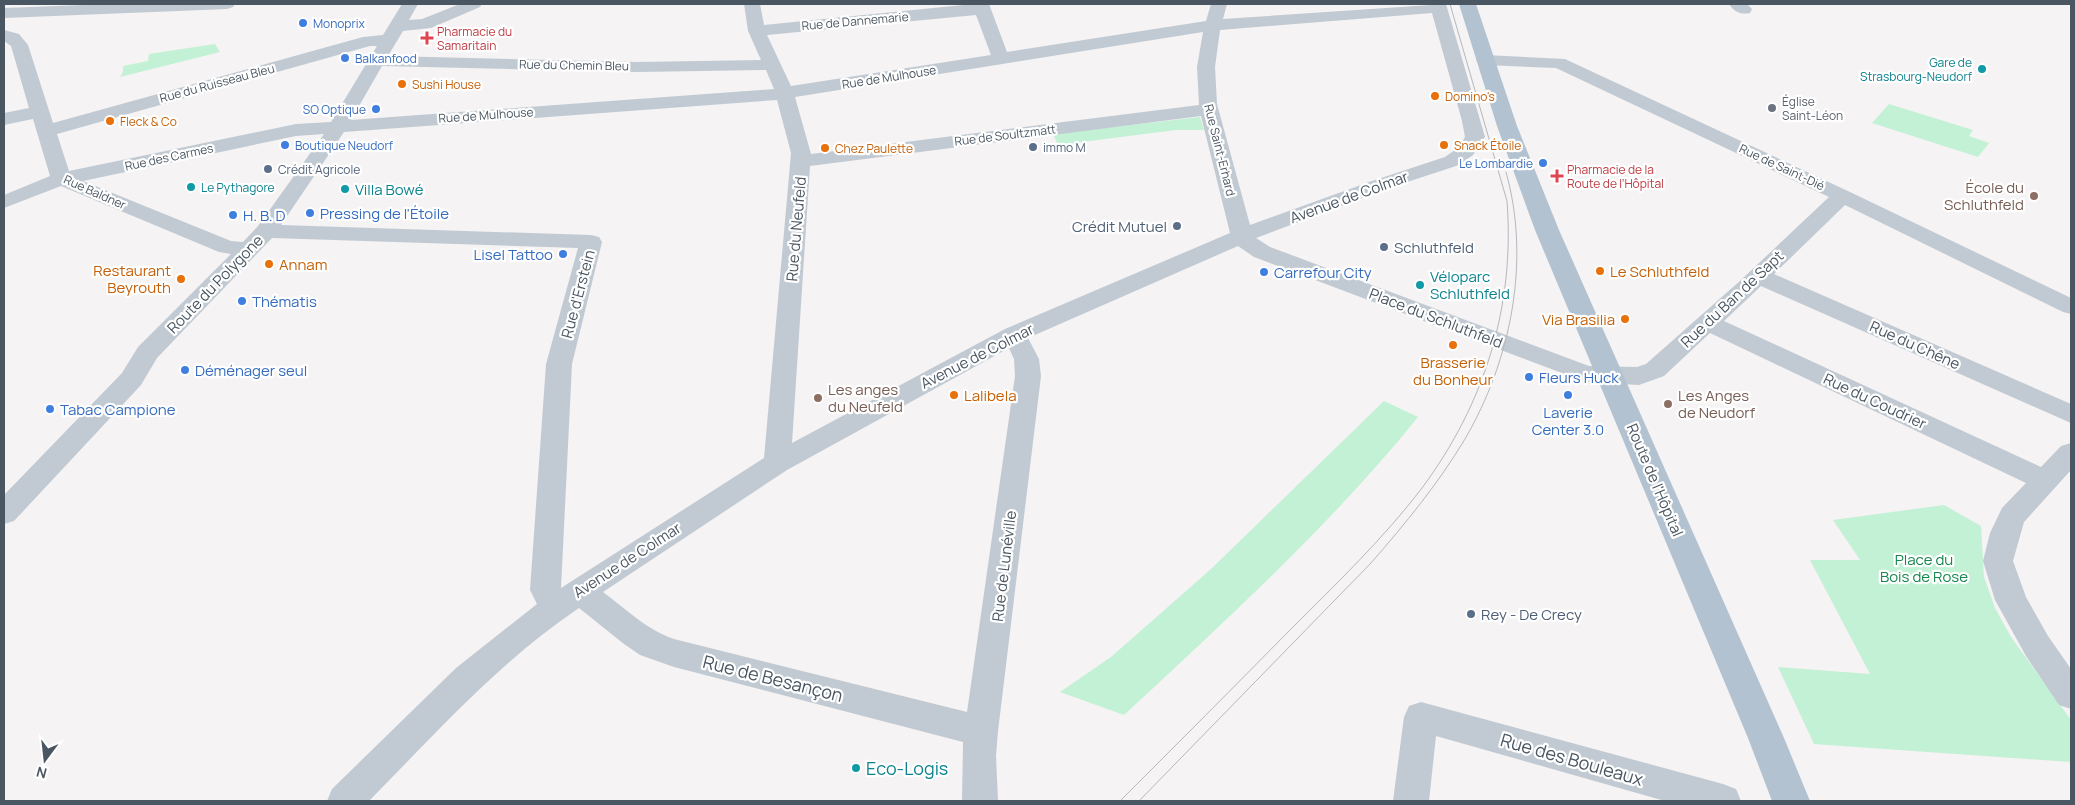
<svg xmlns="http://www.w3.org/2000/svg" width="2075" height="805" viewBox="0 0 2075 805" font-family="Manrope,sans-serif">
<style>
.green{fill:#c3f1d5}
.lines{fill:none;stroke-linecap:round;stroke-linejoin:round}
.minor{fill:#c1cad2;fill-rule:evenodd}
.major{fill:#b3c2d1;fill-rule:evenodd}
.tram{stroke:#b5b8bd;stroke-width:1}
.shop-dot{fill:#3f7fe0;stroke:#fff;stroke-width:2}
.health-dot{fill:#e0444e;stroke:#fff;stroke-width:2}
.culture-dot{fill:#0f9aa8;stroke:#fff;stroke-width:2}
.food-dot{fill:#e8710a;stroke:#fff;stroke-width:2}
.worship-dot{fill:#6b7280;stroke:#fff;stroke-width:2}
.service-dot{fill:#5c6f8a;stroke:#fff;stroke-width:2}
.education-dot{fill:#8d6e63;stroke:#fff;stroke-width:2}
.labels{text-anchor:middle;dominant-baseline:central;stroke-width:4.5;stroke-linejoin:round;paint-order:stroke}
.far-street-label{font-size:12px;fill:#4a5661;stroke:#fff}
.far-shop-label{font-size:12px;fill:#366cbe;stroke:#fff;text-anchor:start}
.far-health-label{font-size:12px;fill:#be3a42;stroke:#fff;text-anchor:start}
.far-culture-label{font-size:12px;fill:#0d838f;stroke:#fff;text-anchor:end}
.far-food-label{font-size:12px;fill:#c56008;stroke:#fff;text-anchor:start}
.far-worship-label{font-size:12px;fill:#5b616d;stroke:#fff;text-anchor:start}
.far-service-label{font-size:12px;fill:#4e5e75;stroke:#fff;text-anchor:start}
.education-label{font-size:15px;fill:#785e54;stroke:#fff;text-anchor:start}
.culture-label{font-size:15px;fill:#0d838f;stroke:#fff;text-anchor:start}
.street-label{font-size:15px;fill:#4a5661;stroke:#fff}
.shop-label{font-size:15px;fill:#366cbe;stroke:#fff;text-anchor:start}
.service-label{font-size:15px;fill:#4e5e75;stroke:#fff;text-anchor:start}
.food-label{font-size:15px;fill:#c56008;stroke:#fff;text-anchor:start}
.park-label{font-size:15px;fill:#17864f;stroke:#fff}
.near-street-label{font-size:18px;fill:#4a5661;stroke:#fff}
.near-culture-label{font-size:18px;fill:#0d838f;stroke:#fff;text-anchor:start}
</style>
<rect width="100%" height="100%" fill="#f5f3f3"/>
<path class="green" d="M215 44 220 52 120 77 123 72V66L148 61 149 54Z
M1889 104 1973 130 1969 136 1989 143 1978 157 1872 123Z
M1200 117 1204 130H1176L1058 145 1053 134Z
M1384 401 1418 417C1330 526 1226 620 1124 715L1060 692 1111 657 1211 569Z
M1944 505 1981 526 1984 577 1995 608 2011 637 2071 720V762L1814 744 1778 667 1870 674 1810 560H1860L1833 520Z"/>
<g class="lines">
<path class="minor" d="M110 4H235L233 7 227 9 4 18V8Z
M402 4H418L409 20 422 19 460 4H482L480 7 431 28 403 31 388 56 638 62 761 60 748 31 744 4H760L764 25 973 4H989L1007 52 1206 21 1211 4H1227L1223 19 1446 4 1485 137 1473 155 1459 165 1386 189 1256 238 1270 247 1589 366 1637 367 1646 364 1741 280 1829 197 1556 68 1485 65 1479 64 1476 60 1479 56 1485 55 1565 59 1850 192 2071 298V314L2063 312 1845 205 1774 274 2071 404V423L1761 286 1724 321 2041 467 2061 446 2071 443V470L2024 522 2013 561 2026 597 2048 636 2071 669V709L2059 705 2026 656 1995 600 1983 561 1990 533 2002 508 2026 483 1710 333 1664 376 1639 385 1586 382 1254 257 1238 246 1028 338 1039 359 1041 376 998 731 996 756 998 801H962L963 742 674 667 640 655 624 644 579 608C500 661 436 733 369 801H327L332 789 456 668 537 604 530 590 546 364 578 248 272 238 157 358 141 385 14 521 4 524V495L122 373 138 347 231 254 219 252 61 186 4 208V195L50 176 33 119 4 125V113L29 108 11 46 4 41V30L19 34 28 45 53 123 363 37 383 35ZM1432 13 1462 121 1465 137 1459 147 1445 157 1372 181 1250 225 1217 104 1215 67 1220 30ZM976 15 991 55 791 86 767 35ZM1203 32 1197 67 1199 105 811 154 795 97ZM370 46H377L331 122 296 124 69 171 57 134ZM382 66 638 72 766 70 774 89 351 120ZM777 100 791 153 764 458 561 588 572 364 602 242 599 237 591 235 281 225 344 132ZM1201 116 1230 233 1005 329 792 443 810 166ZM324 134 258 226 243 242 231 241 83 181 296 136ZM1009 348 1014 359 1015 376 967 712 674 639C647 630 626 609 603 592L787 470Z
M1729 4H1747L1752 9 1750 13C1741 15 1734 12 1729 4Z
M1421 702 1723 784 1736 789 1741 801H1665L1436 736 1429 801H1393L1404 717 1409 706Z"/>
<path class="major" d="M1459 4H1476L1517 126 1559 230 1784 738 1810 801H1772L1748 738 1535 230 1497 126Z"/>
<path class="tram" d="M1120 801C1177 744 1234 687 1291 629 1336 584 1383 539 1422 488 1485 403 1515 306 1507 201L1450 4
M1139 801 1371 563C1405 524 1438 484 1465 439 1511 360 1531 261 1506 172"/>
</g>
<g class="shop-dot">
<circle cx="303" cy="23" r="5"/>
<circle cx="345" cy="58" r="5"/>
<circle cx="376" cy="109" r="5"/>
<circle cx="285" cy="145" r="5"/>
<circle cx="1543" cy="163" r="5"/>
<circle cx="310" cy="213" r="5"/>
<circle cx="233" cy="215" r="5"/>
<circle cx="563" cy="254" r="5"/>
<circle cx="1264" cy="272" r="5"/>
<circle cx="242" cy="301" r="5"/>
<circle cx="185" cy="370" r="5"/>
<circle cx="1529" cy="377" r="5"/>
<circle cx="1568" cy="395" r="5"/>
<circle cx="50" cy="409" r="5"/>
</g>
<g class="health-dot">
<path d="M424.5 30.5h5v5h5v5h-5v5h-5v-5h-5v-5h5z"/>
<path d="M1554.5 168.5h5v5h5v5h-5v5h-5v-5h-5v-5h5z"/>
</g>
<g class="culture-dot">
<circle cx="1982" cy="69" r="5"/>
<circle cx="191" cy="187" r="5"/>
<circle cx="345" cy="189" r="5"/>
<circle cx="1420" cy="285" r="5"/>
<circle cx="856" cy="768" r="5"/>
</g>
<g class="food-dot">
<circle cx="402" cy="84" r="5"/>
<circle cx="1435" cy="96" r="5"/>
<circle cx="110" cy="121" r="5"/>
<circle cx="1444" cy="145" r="5"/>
<circle cx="825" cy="148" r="5"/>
<circle cx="269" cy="264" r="5"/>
<circle cx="1600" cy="271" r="5"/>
<circle cx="181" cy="279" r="5"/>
<circle cx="1625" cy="319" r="5"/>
<circle cx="1453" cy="345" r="5"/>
<circle cx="954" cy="395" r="5"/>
</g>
<circle class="worship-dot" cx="1772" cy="108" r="5"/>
<g class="service-dot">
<circle cx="1033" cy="147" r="5"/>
<circle cx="268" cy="169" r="5"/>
<circle cx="1177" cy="226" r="5"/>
<circle cx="1384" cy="247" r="5"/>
<circle cx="1471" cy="614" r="5"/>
</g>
<g class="education-dot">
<circle cx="2034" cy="196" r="5"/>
<circle cx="818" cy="398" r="5"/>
<circle cx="1668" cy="404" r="5"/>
</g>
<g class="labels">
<g class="far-street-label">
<text transform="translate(855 21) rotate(-5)">Rue de Dannemarie</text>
<text transform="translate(574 65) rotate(1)">Rue du Chemin Bleu</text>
<text transform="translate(889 77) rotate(-9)">Rue de Mulhouse</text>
<text transform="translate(217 83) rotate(-15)">Rue du Ruisseau Bleu</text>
<text transform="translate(486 115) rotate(-4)">Rue de Mulhouse</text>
<text transform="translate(1005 135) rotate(-7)">Rue de Soultzmatt</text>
<text transform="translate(1220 150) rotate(76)">Rue Saint-Erhard</text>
<text transform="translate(169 157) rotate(-12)">Rue des Carmes</text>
<text transform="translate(1782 167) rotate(25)">Rue de Saint-Dié</text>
<text transform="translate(95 192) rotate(24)">Rue Baldner</text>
</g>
<g class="far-shop-label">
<text x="313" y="23">Monoprix</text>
<text x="355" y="58">Balkanfood</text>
<text x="366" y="109" text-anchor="end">SO Optique</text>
<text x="295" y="145">Boutique Neudorf</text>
<text x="1533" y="163" text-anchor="end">Le Lombardie</text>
</g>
<g class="far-health-label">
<text x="437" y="31">Pharmacie du<tspan x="437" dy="14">Samaritain</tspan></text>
<text x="1567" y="169">Pharmacie de la<tspan x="1567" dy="14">Route de l’Hôpital</tspan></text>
</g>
<g class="far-culture-label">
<text x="1972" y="62">Gare de<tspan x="1972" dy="14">Strasbourg-Neudorf</tspan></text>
<text x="201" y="187" text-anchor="start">Le Pythagore</text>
</g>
<g class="far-food-label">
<text x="412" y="84">Sushi House</text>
<text x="1445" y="96">Domino's</text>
<text x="120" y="121">Fleck &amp; Co</text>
<text x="1454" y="145">Snack Étoile</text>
<text x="835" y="148">Chez Paulette</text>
</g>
<g class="far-worship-label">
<text x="1782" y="101">Église<tspan x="1782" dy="14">Saint-Léon</tspan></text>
</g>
<g class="far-service-label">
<text x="1043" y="147">immo M</text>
<text x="278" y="169">Crédit Agricole</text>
</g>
<g class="education-label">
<text x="2024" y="187" text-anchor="end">École du<tspan x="2024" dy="17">Schluthfeld</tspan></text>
<text x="828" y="389">Les anges<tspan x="828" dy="17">du Neufeld</tspan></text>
<text x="1678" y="395">Les Anges<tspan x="1678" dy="17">de Neudorf</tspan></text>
</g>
<g class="culture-label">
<text x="355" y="189">Villa Bowé</text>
<text x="1430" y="276">Véloparc<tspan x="1430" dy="17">Schluthfeld</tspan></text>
</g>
<g class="street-label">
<text transform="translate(1349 197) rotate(-20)">Avenue de Colmar</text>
<text transform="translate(796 229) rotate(-85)">Rue du Neufeld</text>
<text transform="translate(215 284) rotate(-46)">Route du Polygone</text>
<text transform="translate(578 294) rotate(-75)">Rue d'Erstein</text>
<text transform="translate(1732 299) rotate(-43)">Rue du Ban de Sapt</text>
<text transform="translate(1436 318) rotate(21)">Place du Schluthfeld</text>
<text transform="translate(1915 345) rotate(24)">Rue du Chêne</text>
<text transform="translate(977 356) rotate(-27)">Avenue de Colmar</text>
<text transform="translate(1875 401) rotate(25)">Rue du Coudrier</text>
<text transform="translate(1655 480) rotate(67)">Route de l'Hôpital</text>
<text transform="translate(627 560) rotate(-33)">Avenue de Colmar</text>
<text transform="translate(1004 566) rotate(-83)">Rue de Lunéville</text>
</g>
<g class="shop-label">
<text x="320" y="213">Pressing de l'Étoile</text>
<text x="243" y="215">H. B. D</text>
<text x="553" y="254" text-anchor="end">Lisel Tattoo</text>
<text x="1274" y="272">Carrefour City</text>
<text x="252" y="301">Thématis</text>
<text x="195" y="370">Déménager seul</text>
<text x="1539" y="377">Fleurs Huck</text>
<text x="60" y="409">Tabac Campione</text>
<text x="1568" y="412" text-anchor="middle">Laverie<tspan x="1568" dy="17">Center 3.0</tspan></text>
</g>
<g class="service-label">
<text x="1167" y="226" text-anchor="end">Crédit Mutuel</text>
<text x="1394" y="247">Schluthfeld</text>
<text x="1481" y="614">Rey - De Crecy</text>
</g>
<g class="food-label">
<text x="279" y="264">Annam</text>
<text x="171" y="270" text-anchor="end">Restaurant<tspan x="171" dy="17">Beyrouth</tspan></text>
<text x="1610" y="271">Le Schluthfeld</text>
<text x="1615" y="319" text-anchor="end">Via Brasilia</text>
<text x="1453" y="362" text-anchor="middle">Brasserie<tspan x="1453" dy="17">du Bonheur</tspan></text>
<text x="964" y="395">Lalibela</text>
</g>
<g class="park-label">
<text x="1924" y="559">Place du<tspan x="1924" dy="17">Bois de Rose</tspan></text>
</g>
<g class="near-street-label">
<text transform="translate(773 678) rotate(14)">Rue de Besançon</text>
<text transform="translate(1572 759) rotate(16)">Rue des Bouleaux</text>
</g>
<g class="near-culture-label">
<text x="866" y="768">Eco-Logis</text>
</g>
</g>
<rect width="2075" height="805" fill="none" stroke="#4a5661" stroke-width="10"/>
<g transform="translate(45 760) rotate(195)" stroke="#ffffff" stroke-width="4" paint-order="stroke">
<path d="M0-4L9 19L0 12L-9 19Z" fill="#4a5661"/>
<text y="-8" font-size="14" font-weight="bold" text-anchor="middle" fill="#4a5661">N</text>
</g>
</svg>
